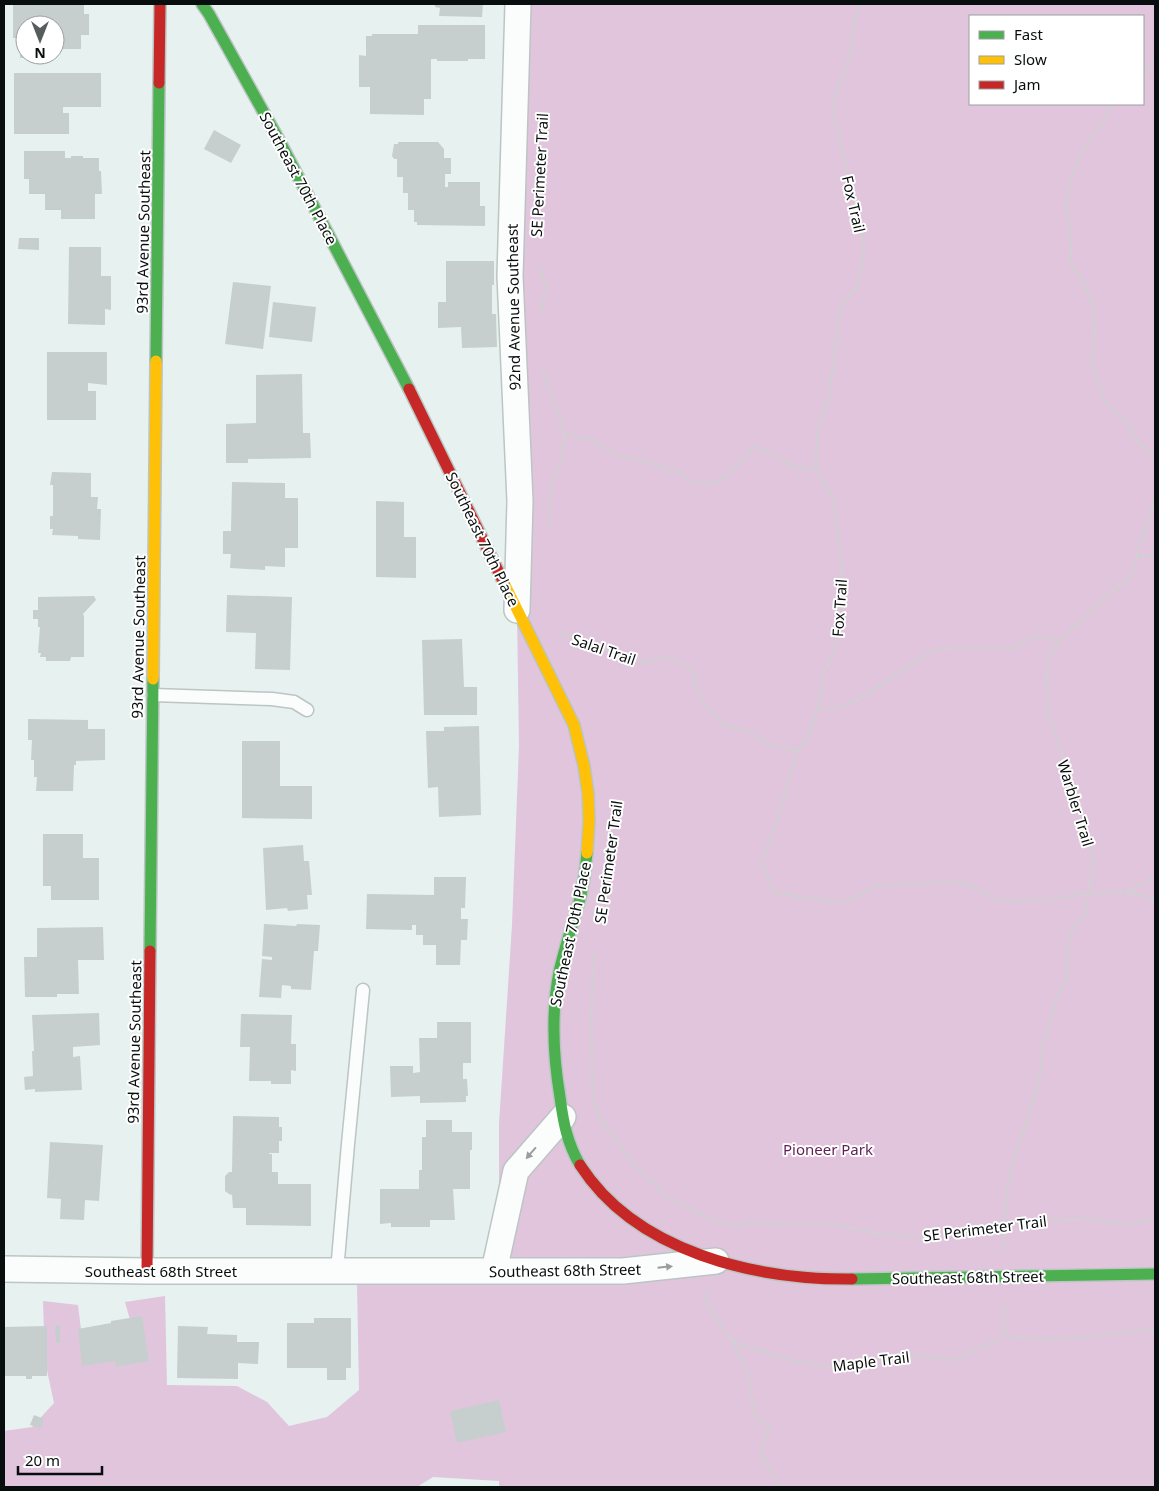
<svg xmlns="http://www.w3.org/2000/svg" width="1159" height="1491" viewBox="0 0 1159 1491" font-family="'Noto Sans',sans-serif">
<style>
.forest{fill:#e1c5dc;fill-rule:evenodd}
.building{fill:#c7cfce}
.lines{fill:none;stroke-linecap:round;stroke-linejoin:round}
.lane-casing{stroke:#bcc5c4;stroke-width:15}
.street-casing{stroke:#bcc5c4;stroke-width:28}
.fast-casing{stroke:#bcc5c4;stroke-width:14}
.slow-casing{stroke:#bcc5c4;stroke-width:14}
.jam-casing{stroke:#bcc5c4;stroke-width:14}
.path{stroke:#cfd2d1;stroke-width:3;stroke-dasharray:4 2.5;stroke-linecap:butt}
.lane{stroke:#fbfdfd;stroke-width:12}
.street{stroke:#fbfdfd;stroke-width:25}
.fast{stroke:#4caf50;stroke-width:11}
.slow{stroke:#ffc107;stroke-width:11}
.jam{stroke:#c62828;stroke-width:11}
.oneway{fill:#9a9d9d}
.labels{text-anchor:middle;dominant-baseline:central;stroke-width:4;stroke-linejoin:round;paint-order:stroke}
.street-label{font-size:15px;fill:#080e0d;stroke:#fff}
.park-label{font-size:15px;fill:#631e55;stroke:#fff}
</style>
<rect width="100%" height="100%" fill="#e6f1f0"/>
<path class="forest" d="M527 4H1155V1487H499V1481L433 1477 417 1487H4V1431L32 1427 54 1403 45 1361 43 1301 78 1305 83 1346 136 1341 125 1302 165 1296 167 1385 237 1386 267 1402 289 1426 327 1417 359 1390 357 1283 499 1284V1124L512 925 519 746 517 610 521 281ZM970 16H1143V104H970Z"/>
<path class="building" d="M13 4H84V14H89V35H81V49H55V25H25V55H56V58H20V45H18V38H13Z
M435 4H483L482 17 439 16 440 8 435 7Z
M418 25H485V59H468V61H437V59H431V99H424V115L370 114V87H359V55L366 56V36H372V34H418Z
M14 73H101V107H63V113H69V134H14Z
M214 130 241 145 231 163 204 149Z
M398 142H438L444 149V158H451V174H445V187H448V182H480V206H485V226L417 225V222H414V210H408V193H403V177H397V159H394L392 156 394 144H398Z
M24 151H65V158H71V156H83V158H99V171H101L102 194H95V219H61V210H45V194H29V179H24Z
M19 238H39V250L18 249Z
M69 247H101V276H111V310L105 309V325L68 324Z
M446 261H494V285H492V314H496L497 347 462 348 461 327 438 328V302H446Z
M233 282 271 286 263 349 225 344Z
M273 302 316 307 312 342 269 337Z
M47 352H107V385L88 383V391H96V420H47Z
M302 374 303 433H310L311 458 248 459V463H226V424L256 423V375Z
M52 472 91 473V497H98L97 509H101L100 540 78 539V536L52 535 53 529H50V516H53V485H50Z
M232 482 285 483V498H298V548H285V567L265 566V570L230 568 231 554H223V531H231Z
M376 501 404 502V537H416V578L376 577Z
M227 595 292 597 290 670 255 669 256 633 226 632Z
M94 596 96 600 83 614 84 616V657H71L70 661H46V657H40L41 653H38L40 627H38V619H33V610H38V597Z
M462 639 464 687H477V715H424L422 640Z
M28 719 88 720V729H105V760L76 761V765H74L73 791H36L37 777H34V760H31L32 740H28Z
M479 726 481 815 439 817 438 787 428 788 426 731H444V727Z
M242 741H280V786H312V819L242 818Z
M43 834H83V858H99V900H51V886H43Z
M303 845 304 861H309L312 895H307L308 909 288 911 287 908 266 910 263 848Z
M434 877H466L465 908H461V919H468L467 940H461L460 965H436V945H423V935H416V925H412V930L366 929 367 894 434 895Z
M264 924 296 926 297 924 320 925 318 951H314L311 990 291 989V986L282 985 281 998 259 997 262 959 272 960V957L262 956Z
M103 927 104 960H78L79 994H57V997H25L24 957H37V928Z
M99 1013 100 1045 73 1047V1057L80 1056 82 1090 35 1092V1089L25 1090 24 1077 33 1076 32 1051H34L32 1015Z
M241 1014 292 1015 291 1044H296V1071L291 1070V1084H271V1081H249L250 1047H240Z
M437 1022H471V1063H463V1079H467L468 1096H466V1102L420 1103V1096L391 1097 390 1066H413V1073L420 1072 419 1038H437Z
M233 1116 279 1117V1127H282V1141H279V1153H269V1154H272V1172H278V1184H311V1226L246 1225V1208H233L232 1195 229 1194 225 1191V1176L229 1172H232Z
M426 1120H452V1132H472V1150H470V1189H453L455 1220H430V1227H391V1223L380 1224V1189H419V1170H422V1137H426Z
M50 1142 103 1145 99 1201 85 1200 84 1220 60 1219 61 1199 47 1198Z
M142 1316 149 1361 116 1367 115 1361 82 1366 78 1329 111 1323V1321Z
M314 1318H351V1368H346V1380H327V1368H287V1323H314Z
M55 1325H60V1343H56Z
M47 1326V1376H32V1379H26V1376H4V1327Z
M178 1326 208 1327 207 1334 237 1335V1342H259L258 1364 238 1363V1379L177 1378Z
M499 1400 506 1432 457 1443 450 1411Z
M34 1415 44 1419 41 1428 30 1425Z"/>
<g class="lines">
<defs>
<path id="lane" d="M153 695 272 699 294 702 307 710
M337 1271 348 1144 363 990"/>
<path id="street" d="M517 610 520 501 510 276 518 4
M4 1269 147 1271H623L716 1261
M494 1271 516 1171 563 1117"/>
<path id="fast" d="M202 4 209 14 279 140 409 389
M156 361 159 83
M150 951 153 679
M580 1165C567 1143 563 1121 560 1097 553 1055 551 1013 559 972 565 946 574 920 581 895 584 881 586 867 587 853
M852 1279 1155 1274"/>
<path id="slow" d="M504 583 574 725 584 766 588 793 589 821 587 853
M153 679 156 361"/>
<path id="jam" d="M159 83 160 4
M409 389 504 583
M580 1165C636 1252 755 1280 852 1279
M147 1271 150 951"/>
</defs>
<use href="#lane" class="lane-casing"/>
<use href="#street" class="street-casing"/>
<use href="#fast" class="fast-casing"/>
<use href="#slow" class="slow-casing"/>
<use href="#jam" class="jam-casing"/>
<path class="path" d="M859 4 853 30 850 55 845 72 838 88 833 109 851 192 860 222 864 254 857 286 842 305 838 324 829 396 819 425 817 445 816 468 835 503 836 523 840 546 842 582 836 647 823 675 818 708 808 736 798 751 774 830 761 862 775 893 836 902 849 900 879 885 927 884 956 881 973 886 997 900 1019 901 1046 900 1089 893 1125 892 1155 898
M1143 75 1155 61
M1113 104 1083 151 1070 179 1066 207 1071 238 1070 263 1083 281 1093 305 1095 335 1091 362 1106 404 1129 424 1133 437 1148 451 1155 460
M539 266 546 287 540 313
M543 370 565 434 560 465 550 489V517L548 525
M565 434 591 440 616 455 641 460 660 467 679 471 693 483 707 484 721 481 755 447 779 458 798 469 816 468
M1136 557 1155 555
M561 634 589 642 618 656 647 663 664 656 680 663 694 672 696 688 703 702 723 725 748 731 769 744 798 751
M818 708H841L864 696 907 667 936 649 1013 648 1037 635 1059 641
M1126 892 1155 877
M594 955 591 1016 593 1098 599 1117 632 1162 666 1196 703 1216 733 1227 746 1222 789 1225 834 1224 875 1233 907 1237 942 1236 966 1227 1047 1220 1086 1219 1121 1224 1146 1221 1155 1219
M1004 1250V1225L1007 1192 1012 1164 1024 1130 1041 1072V1049L1049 1027 1057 996 1066 981 1070 932 1085 916 1093 862 1087 830 1048 713 1046 663 1059 641 1110 593 1130 578 1145 529 1153 507 1155 496
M709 1289 706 1302 723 1329 733 1342 747 1371 755 1417 770 1428 760 1452 780 1487
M1004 1303 1005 1336
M733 1342 791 1360 837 1368 903 1354 955 1360 1005 1336 1034 1339H1064L1155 1329"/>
<use href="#lane" class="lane"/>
<use href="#street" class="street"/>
<use href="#fast" class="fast"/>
<use href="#slow" class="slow"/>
<use href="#jam" class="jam"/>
</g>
<defs><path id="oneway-solid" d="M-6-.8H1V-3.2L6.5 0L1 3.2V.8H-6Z" transform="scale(1.25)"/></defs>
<g class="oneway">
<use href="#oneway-solid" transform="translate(531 1153) rotate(131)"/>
<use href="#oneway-solid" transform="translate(665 1267) rotate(-6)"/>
</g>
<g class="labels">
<g class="street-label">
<text transform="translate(539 175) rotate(-87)">SE Perimeter Trail</text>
<text transform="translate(299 178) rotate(62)">Southeast 70th Place</text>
<text transform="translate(854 204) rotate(77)">Fox Trail</text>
<text transform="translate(143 232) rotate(-89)">93rd Avenue Southeast</text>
<text transform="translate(513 307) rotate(-91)">92nd Avenue Southeast</text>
<text transform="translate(483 539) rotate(64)">Southeast 70th Place</text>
<text transform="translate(839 608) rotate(-86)">Fox Trail</text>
<text transform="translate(138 637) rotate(-89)">93rd Avenue Southeast</text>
<text transform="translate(604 649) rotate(19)">Salal Trail</text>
<text transform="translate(1076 803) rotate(73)">Warbler Trail</text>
<text transform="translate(608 862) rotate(-82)">SE Perimeter Trail</text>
<text transform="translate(570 934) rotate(-78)">Southeast 70th Place</text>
<text transform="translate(134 1042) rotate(-89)">93rd Avenue Southeast</text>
<text transform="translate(985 1228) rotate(-7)">SE Perimeter Trail</text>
<text transform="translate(565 1270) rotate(-1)">Southeast 68th Street</text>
<text x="161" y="1271">Southeast 68th Street</text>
<text transform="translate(968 1277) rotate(-1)">Southeast 68th Street</text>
<text transform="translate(871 1361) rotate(-7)">Maple Trail</text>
</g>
<g class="park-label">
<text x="828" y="1149">Pioneer Park</text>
</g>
</g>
<rect width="1159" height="1491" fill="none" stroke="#080e0d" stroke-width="10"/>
<rect x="969" y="15" width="175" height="90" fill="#ffffff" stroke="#9c9f9e"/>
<rect x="979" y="31" width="25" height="8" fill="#4caf50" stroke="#9c9f9e"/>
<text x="1014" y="40" font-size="15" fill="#080e0d">Fast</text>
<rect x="979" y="56" width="25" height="8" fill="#ffc107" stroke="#9c9f9e"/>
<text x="1014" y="65" font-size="15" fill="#080e0d">Slow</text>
<rect x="979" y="81" width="25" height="8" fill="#c62828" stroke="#9c9f9e"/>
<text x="1014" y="90" font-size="15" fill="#080e0d">Jam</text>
<g transform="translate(40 40) rotate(180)"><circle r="24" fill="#ffffff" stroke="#9c9f9e"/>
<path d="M0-4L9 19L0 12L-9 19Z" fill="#565d5c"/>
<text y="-8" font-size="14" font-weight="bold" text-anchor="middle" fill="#080e0d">N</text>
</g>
<path d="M18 1466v8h84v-8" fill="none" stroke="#080e0d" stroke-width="2.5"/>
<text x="25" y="1466" font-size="15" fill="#080e0d" stroke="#ffffff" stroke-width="4" paint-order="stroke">20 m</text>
</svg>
